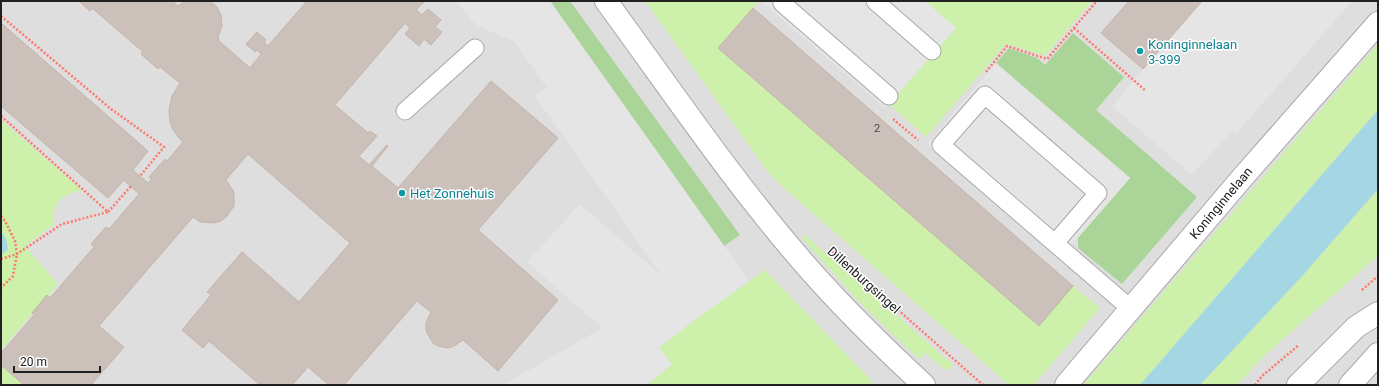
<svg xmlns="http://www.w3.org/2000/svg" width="1379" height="386" viewBox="0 0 1379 386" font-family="Roboto,sans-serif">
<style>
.residential{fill:#dfdede}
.grass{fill:#cdf0aa}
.forest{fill:#abd598}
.parking{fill:#e5e5e5}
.water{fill:#a4d6e3}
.building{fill:#cbc0ba;stroke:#c5b4a8}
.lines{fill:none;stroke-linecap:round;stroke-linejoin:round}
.service-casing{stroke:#a8a8a8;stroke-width:19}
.minor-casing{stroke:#a8a8a8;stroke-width:24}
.tertiary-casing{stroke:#a8a8a8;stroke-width:24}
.path{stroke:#ff776b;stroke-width:2.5;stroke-dasharray:2 2;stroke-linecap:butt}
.service{stroke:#fff;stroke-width:17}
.minor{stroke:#fff;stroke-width:22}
.tertiary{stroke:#fff;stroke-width:22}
.culture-dot{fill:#0f9aa8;stroke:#fff;stroke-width:1.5}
.labels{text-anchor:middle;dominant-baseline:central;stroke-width:3;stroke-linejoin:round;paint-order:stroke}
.number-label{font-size:11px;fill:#4c4947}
.culture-label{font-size:13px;fill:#0d838f;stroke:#fff;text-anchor:start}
.street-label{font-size:13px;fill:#212121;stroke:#fff}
</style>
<rect width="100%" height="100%" fill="#f2eee7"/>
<path class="residential" d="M1 1H1378V385H1Z"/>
<path class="grass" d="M645 1H759L718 48 1039 326 1073 286 1100 308 1034 385H1009L778 183 768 172Z
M925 1H1092L1045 56 1006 44 926 137 889 104 956 28Z
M1378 44V110L1140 385H1083Z
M1 120 82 190C61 195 52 202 54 224L25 246 58 284 1 350V255L6 239 1 231Z
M1378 189V256L1266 354 1237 385H1200L1303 275Z
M805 235 953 365 947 371 925 353 919 359 860 303 802 238Z
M765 270 871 380 872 385H647L672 364 659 348 688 325Z
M1 366 24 385H1Z"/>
<path class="forest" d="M550 1H570L740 235 724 246Z
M1073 33 1124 77 1096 110 1197 197 1122 284 1078 248V238L1130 178 996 63 1009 48 1037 58 1045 65Z"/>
<path class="parking" d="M456 1H550L749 281 688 325 659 348 672 364 647 385H503L602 328 527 262 580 204 662 276 535 96 547 88 515 42 476 25Z
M761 1H925L956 28 885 108Z
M1202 1H1352L1237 133 1233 130 1192 175 1112 106Z
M996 63 1130 178 1059 259 927 144Z"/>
<path class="water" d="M1378 110V189L1303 275 1200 385H1140Z
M1 231 6 239 8 249 1 255Z"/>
<path class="building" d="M79 1H172L178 6 185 1H210L217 7 221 15 222 26 218 37 219 39 218 40 250 68 261 54 257 50 255 52 246 44 257 32 266 40 264 42 268 46 307 1H425L416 10 422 15 428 9 441 20 435 27 442 32 431 45 424 39 419 46 405 34 410 28 405 23 335 105 368 133 370 131 377 136 359 156 369 165 387 145 388 146 372 166 398 188 491 81 558 138 478 230 558 300 498 371 463 340 454 346 448 348 438 346 433 343 427 333 426 328V323L431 312 417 301 344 385H329L308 367 292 385H260L209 341 203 348 182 330 211 295 207 292 242 252 299 302 350 243 248 154 226 180 234 192V206L227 216 221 221 212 223 200 222 193 217 99 326 124 347 91 385H24L1 365V353L34 315 32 313 47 295 50 298 94 247 91 244 106 227 109 229 139 194 124 180 108 198 1 106V23L148 151 133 170 148 183 152 179 149 177 165 159 167 161 183 142 178 137 172 128 170 121 169 110 172 96 180 83 160 67 158 69 141 54 143 52 92 8 90 11Z
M1129 1H1202L1143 69 1101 33Z
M753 8 1073 286 1039 326 718 48Z"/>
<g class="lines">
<defs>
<path id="service" d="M783 1 782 3 889 96
M875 1 932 51
M405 111 475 48
M1055 243 1098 193 985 95 941 145 1131 309"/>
<path id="minor" d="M606 1C672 91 735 185 809 269 845 310 884 348 924 385
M1066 385 1242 178 1378 23"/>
<path id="tertiary" d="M1298 385 1356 327 1378 313
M1350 385 1378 354"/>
</defs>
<use href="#service" class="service-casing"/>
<use href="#minor" class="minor-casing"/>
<use href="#tertiary" class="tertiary-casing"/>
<path class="path" d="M1 16 111 109 164 147 140 176
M1074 28 1146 91
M986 72 1007 46 1047 59 1097 1
M1 116 108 212 131 186
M893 119 918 140
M1 216 5 221 15 241 17 254 13 276 1 288
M829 249 983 385
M1 259 17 254 62 224 108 212
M1362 290 1378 276
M1255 385 1262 376 1299 345"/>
<use href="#service" class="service"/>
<use href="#minor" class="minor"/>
<use href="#tertiary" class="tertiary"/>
</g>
<g class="culture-dot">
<circle cx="1140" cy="51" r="4"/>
<circle cx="402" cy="193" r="4"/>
</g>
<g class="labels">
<g class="number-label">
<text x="877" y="128">2</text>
</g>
<g class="culture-label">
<text x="1148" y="44">Koninginnelaan<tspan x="1148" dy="15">3-399</tspan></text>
<text x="410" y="193">Het Zonnehuis</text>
</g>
<g class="street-label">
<text transform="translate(1221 203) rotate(-50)">Koninginnelaan</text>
<text transform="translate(864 280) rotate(42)">Dillenburgsingel</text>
</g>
</g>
<rect width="1379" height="386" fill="none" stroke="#212121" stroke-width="4"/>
<path d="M14 366v6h86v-6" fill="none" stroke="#212121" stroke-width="2"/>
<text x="20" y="366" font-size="12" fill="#212121" stroke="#ffffff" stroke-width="3" paint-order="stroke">20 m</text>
</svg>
